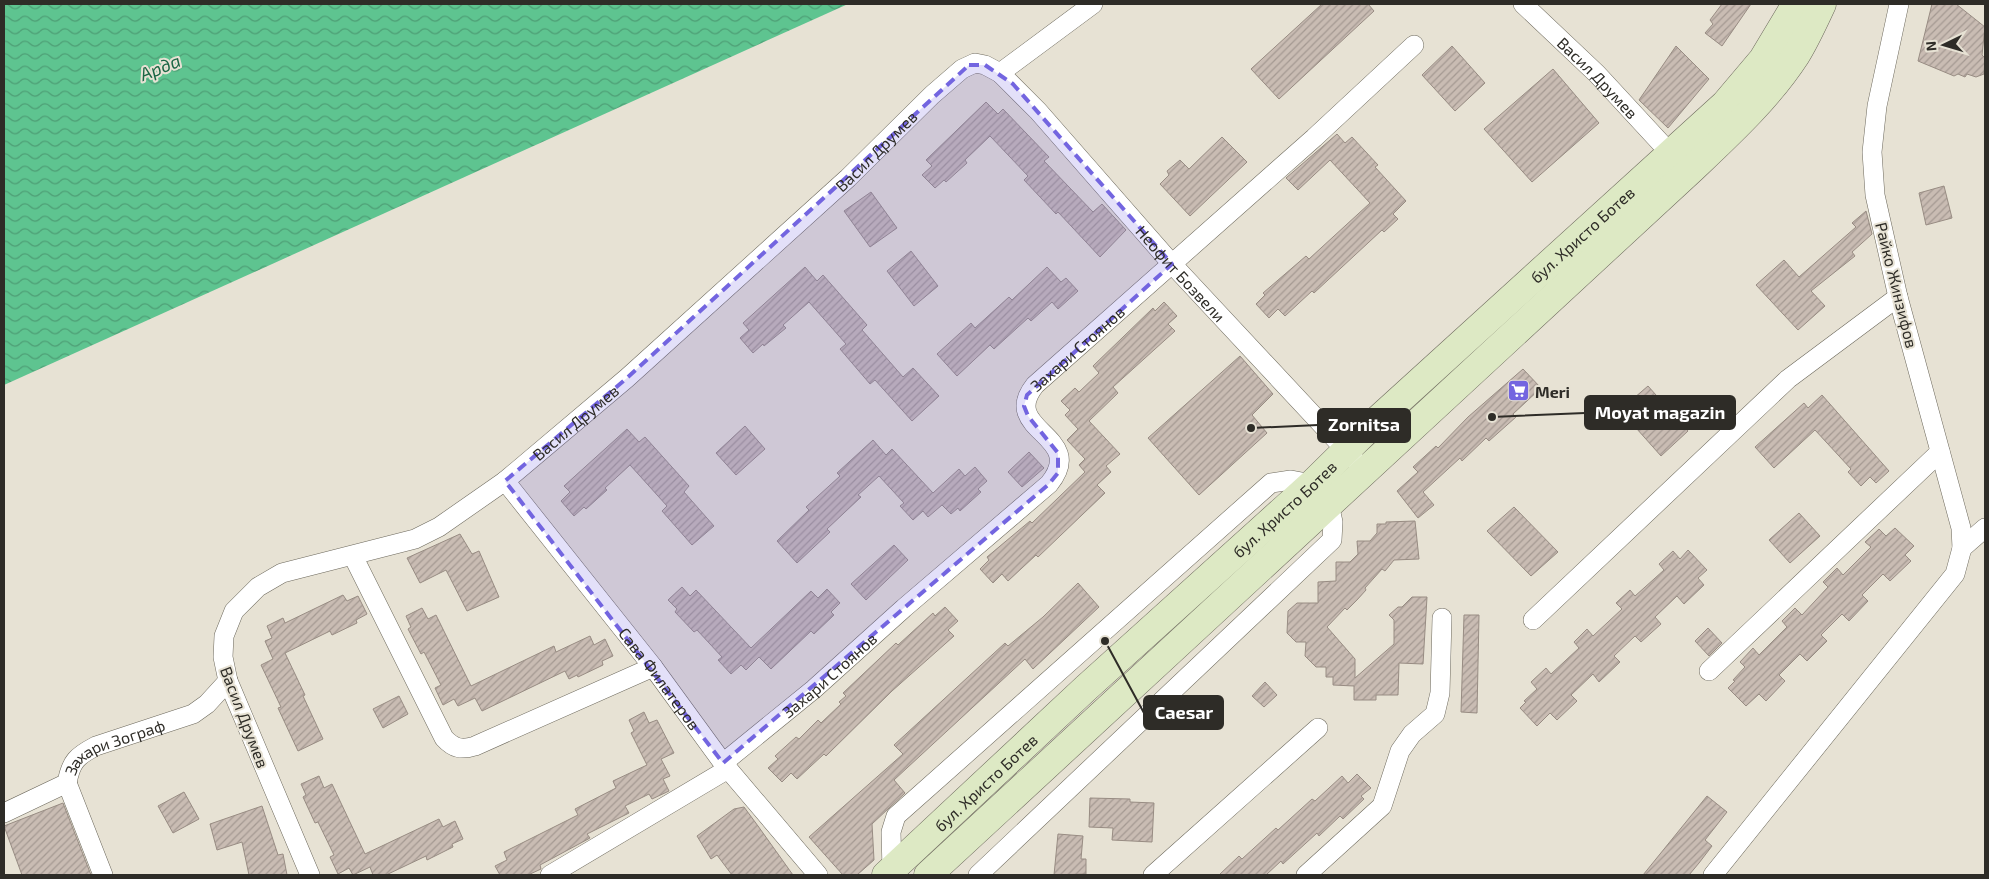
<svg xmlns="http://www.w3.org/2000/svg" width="1989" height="879" viewBox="0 0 1989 879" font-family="'Exo 2',sans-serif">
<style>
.water{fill:url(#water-waves)}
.building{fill:url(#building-hatch);stroke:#988c83}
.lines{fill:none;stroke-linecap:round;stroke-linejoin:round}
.street-casing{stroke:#6c685c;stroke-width:20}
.secondary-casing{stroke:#6c685c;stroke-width:29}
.street{stroke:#fff;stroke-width:19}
.secondary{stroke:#dde9c4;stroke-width:28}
.marked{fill:#7365e0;fill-opacity:0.2;stroke:#7365e0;stroke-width:4;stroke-dasharray:10 6;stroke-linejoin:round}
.labels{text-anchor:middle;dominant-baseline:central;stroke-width:4;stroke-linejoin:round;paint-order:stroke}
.street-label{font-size:16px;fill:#2e2c27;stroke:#e7e2d4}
.poi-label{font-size:16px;font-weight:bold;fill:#2e2c27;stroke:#e7e2d4;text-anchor:start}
.water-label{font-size:18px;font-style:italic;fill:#1a6644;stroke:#e7e2d4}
.leader{fill:none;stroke:#2e2c27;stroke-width:2}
.callout-dot{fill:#2e2c27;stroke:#e7e2d4;stroke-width:2}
.callout{fill:#2e2c27;stroke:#2e2c27;stroke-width:2}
.callout-label{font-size:18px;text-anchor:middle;font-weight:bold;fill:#fff}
</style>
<defs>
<pattern id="water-waves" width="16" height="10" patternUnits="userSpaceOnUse" patternTransform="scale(1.25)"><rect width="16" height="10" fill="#5ec490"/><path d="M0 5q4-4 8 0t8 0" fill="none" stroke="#4e9f76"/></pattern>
<pattern id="building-hatch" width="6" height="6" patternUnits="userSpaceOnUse" patternTransform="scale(1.25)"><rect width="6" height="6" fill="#c9bcb3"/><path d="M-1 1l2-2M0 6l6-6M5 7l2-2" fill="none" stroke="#a49992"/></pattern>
</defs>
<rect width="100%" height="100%" fill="#e7e2d4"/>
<path class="water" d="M4 4H848L4 385Z"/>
<path class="building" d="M1322 4H1368L1374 11 1279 99 1251 69Z
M1722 4H1751L1722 46 1705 33 1713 24 1710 20Z
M1932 4H1956L1985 27 1982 55 1985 58 1984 74 1976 77 1967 74 1965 77 1958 74 1954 76 1918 61Z
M1452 46 1485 83 1455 111 1422 75Z
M1676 46 1709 79 1668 128 1639 100Z
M1553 69 1599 123 1532 182 1484 129Z
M986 102 998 114 1003 109 1049 157 1044 161 1093 212 1102 204 1126 230 1100 257 1058 212 1056 214 1024 180 1028 176 990 136 965 160 967 163 946 182 944 180 935 188 922 175 932 166 926 160Z
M1337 134 1345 143 1352 137 1378 165 1375 167 1406 201 1393 214 1398 219 1384 232 1382 230 1314 293 1312 291 1285 316 1278 309 1269 318 1256 304 1265 295 1263 293 1306 256 1309 259 1370 203 1330 160 1298 190 1286 178Z
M1222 137 1247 162 1190 216 1160 184 1169 175 1167 171 1180 160 1189 169Z
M1944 186 1952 218 1926 225 1919 193Z
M871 192 897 228 870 247 844 211Z
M1866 211 1872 234 1852 252 1855 256 1811 291 1825 306 1798 330 1756 285 1784 260 1799 277 1856 227 1852 223Z
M911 251 938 286 914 306 887 271Z
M805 267 817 281 823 275 867 325 862 330 903 377 913 368 939 396 912 421 875 380 870 384 840 349 846 344 809 302 783 325 786 328 764 346 763 344 753 353 740 338 749 330 743 323Z
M1047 267 1061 282 1066 278 1078 291 1058 309 1052 302 1031 321 1028 318 994 349 990 345 957 376 937 354 971 323 975 328 1009 297 1012 300Z
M1164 302 1177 316 1168 324 1175 331 1113 387 1118 393 1089 421 1120 454 1106 466 1111 472 1097 485 1105 493 1038 557 1036 555 1008 581 1002 574 993 583 980 569 989 560 987 557 1030 521 1032 523 1085 472 1079 465 1085 459 1067 440 1078 429 1065 415 1070 410 1061 401 1075 388 1079 392 1099 373 1093 366 1153 308 1155 311Z
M1240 356 1273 394 1252 415 1267 433 1199 495 1148 438Z
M1523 369 1541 388 1513 414 1516 417 1489 441 1486 438 1462 461 1460 458 1423 492 1434 505 1418 518 1397 491 1418 472 1413 467 1436 446 1438 448 1468 417Z
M1648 386 1688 431 1661 456 1620 410Z
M1822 395 1889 471 1876 483 1870 477 1861 486 1848 472 1851 469 1815 430 1774 468 1755 447 1804 403 1808 408Z
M745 426 765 449 736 475 716 453Z
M627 429 639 442 645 437 689 486 684 492 714 526 692 545 662 511 667 506 630 465 605 488 607 490 586 509 584 507 574 516 561 501 570 492 564 486Z
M873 440 886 455 892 449 933 493 959 469 965 476 975 467 987 481 978 489 981 492 960 511 958 508 951 514 942 505 928 517 923 511 913 520 900 506 904 503 879 476 858 495 861 497 827 529 830 532 797 563 777 541 809 510 806 507 840 476 837 473Z
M1029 452 1044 468 1022 487 1008 472Z
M1514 507 1558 552 1531 576 1487 531Z
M1799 513 1820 536 1790 563 1769 540Z
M1415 521 1419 559 1394 560 1385 571 1382 569 1365 588 1366 590 1357 600 1347 610 1345 608 1327 627 1355 659V678L1394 644V620L1389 615 1398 607H1402L1412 597H1427L1423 664 1399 663 1398 695H1376V700H1354V686L1333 685V677H1326V667H1316L1305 656 1306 642H1296L1287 633 1288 611 1297 603H1318V582L1336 581V562H1350L1358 554 1357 541H1370L1377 533V524H1386V522Z
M1895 528 1914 546 1905 555 1911 561 1890 581 1883 574 1862 595 1868 601 1849 621 1842 614 1821 635 1827 641 1807 661 1800 654 1779 675 1785 681 1766 701 1759 694 1746 706 1728 688 1735 681 1733 680 1745 667 1740 662 1753 648 1759 655 1787 627 1782 621 1795 608 1802 615 1828 587 1823 582 1837 568 1843 575 1871 547 1865 542 1879 529 1886 536Z
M460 534 472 554 479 551 499 597 467 611 446 570 420 583 407 558Z
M894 545 908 560 866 600 851 584Z
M1688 550 1707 570 1698 578 1704 585 1684 604 1677 596 1655 617 1661 624 1641 642 1635 636 1614 656 1620 662 1599 682 1593 674 1571 695 1577 701 1557 720 1550 713 1537 726 1520 708 1526 702 1524 701 1537 689 1531 682 1546 668 1551 674 1579 648 1574 642 1587 629 1593 636 1622 609 1616 603 1630 590 1635 596 1664 570 1659 564 1673 551 1680 559Z
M1078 583 1099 607 1033 669 1025 659 894 780 905 793 872 824 874 860 857 875H843L809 837 903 754 894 745 1005 643 1008 646 1043 617Z
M682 587 690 596 696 590 751 648 811 591 818 598 827 589 840 603 831 612 834 615 814 634 811 631 771 669 759 657 746 670 741 665 731 674 718 660 722 657 697 630 694 632 675 612 677 609 668 600Z
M343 595 347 601 358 596 367 614 356 620 357 623 332 635 330 631 285 653 305 695 303 696 323 739 298 751 278 708 281 707 261 665 273 659 265 641 272 638 267 626 283 618 285 623Z
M945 607 958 621 948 630 954 636 892 691 826 756 824 754 797 779 791 773 782 782 768 768 778 759 775 756 796 737 799 739 818 720 821 723 841 704 839 702 846 696 843 693 896 643 898 645 933 613 935 616Z
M422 608 428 619 436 615 471 686 554 646 556 652 590 636 594 645 605 639 613 656 602 661 603 665 578 677 577 675 569 679 565 671 482 711 475 698 458 706 454 699 443 705 435 688 441 685 424 652 421 654 408 629 411 627 406 616Z
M1464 615H1479L1477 713 1461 712Z
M1708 628 1722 643 1709 656 1695 641Z
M1265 682 1277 695 1264 707 1252 696Z
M399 696 408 714 383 728 373 709Z
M644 712 649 723 657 720 674 753 661 759 670 776 663 779 669 791 652 799 649 794 625 806 629 813 587 834 590 838 540 865 541 869 528 875H500L495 866 507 860 504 852 578 815 575 809 616 788 613 781 647 765 631 733 634 731 629 720Z
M1357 774 1371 788 1361 796 1364 799 1343 819 1340 816 1319 836 1317 833 1283 864 1281 861 1266 875H1219L1239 856 1242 859 1276 828 1278 830 1312 799 1315 801 1342 776 1348 783Z
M319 776 324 788 332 784 365 854 439 819 443 827 455 821 463 839 452 844 453 847 427 860 426 856 386 875H373L370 867 353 875 349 868 338 874 330 857 334 855 318 822 315 823 303 797 306 795 301 784Z
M184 792 199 819 173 833 158 806Z
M1707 796 1727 812 1705 840 1712 846 1699 863 1689 875H1643Z
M1090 798 1130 799V802L1154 803 1152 842 1112 840 1113 828 1089 827Z
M63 803 91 875H22L4 826Z
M262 806 278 855 283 854 287 875H249L242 842 217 850 210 824Z
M744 807 758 826 793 875H732L717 855 711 859 697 836 734 809Z
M1058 834 1083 836 1081 859H1086V874L1054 875Z"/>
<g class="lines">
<defs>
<g id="street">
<path id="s1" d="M1523 4 1597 74 1670 153"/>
<path id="s2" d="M1000 73 1038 111 1172 264 1354 459"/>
<path id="s3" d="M505 481 653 667 723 763 818 875"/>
<path d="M1962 548 1985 528"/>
<path d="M353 556 444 738C454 749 462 750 475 746L653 667"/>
<path d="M1533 620 1788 379 1898 297"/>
<path d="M1709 671 1940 452"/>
<path id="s4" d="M723 763 814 689 904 608 1049 484C1089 435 998 431 1035 385L1314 138 1414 45"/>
<path d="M67 783 103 875"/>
<path id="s5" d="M4 813 67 783C71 761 77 756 96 746L193 714 207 704 228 681"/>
<path d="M892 870 891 832 896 816 1271 483 1291 480 1312 484"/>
<path id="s6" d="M310 875 228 681 223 657 224 636 234 611 258 587 282 573 415 539 439 527 505 481 627 378 848 178 932 95 962 69 975 63 985 65 1000 73 1093 4"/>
<path d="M550 875 728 769"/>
<path d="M978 875 1332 540 1333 522 1329 504"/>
<path d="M1153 875 1318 728"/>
<path d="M1306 875 1382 806 1400 751 1412 734 1435 714 1440 693 1442 618"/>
<path d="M1713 875 1955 574 1962 548 1961 528 1898 297 1875 195 1872 152 1877 106 1899 4"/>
</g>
<g id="secondary">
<path id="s7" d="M886 875 1086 688 1312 484 1374 423 1725 104 1763 59 1796 4"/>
<path d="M928 875 1693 168C1730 133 1768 98 1796 55 1806 39 1814 21 1822 4"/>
</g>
</defs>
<use href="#street" class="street-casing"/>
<use href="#secondary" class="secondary-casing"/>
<use href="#street" class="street"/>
<use href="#secondary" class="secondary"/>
</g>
<path class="marked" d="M969 65H985L1013 84 1172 264 1027 395 1024 406 1028 416 1058 453V473L1049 484 723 763 505 481 627 378Z"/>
<defs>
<symbol id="supermarket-square" viewBox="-11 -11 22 22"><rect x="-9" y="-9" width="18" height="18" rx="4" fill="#7365e0" stroke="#e7e2d4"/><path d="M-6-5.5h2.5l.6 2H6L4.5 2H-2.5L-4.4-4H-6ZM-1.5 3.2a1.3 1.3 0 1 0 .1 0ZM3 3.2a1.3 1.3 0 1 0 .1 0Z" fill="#fff"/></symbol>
</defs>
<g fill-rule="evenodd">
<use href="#supermarket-square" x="1506" y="378" width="25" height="25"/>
</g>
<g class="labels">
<g class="street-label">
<text stroke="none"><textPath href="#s1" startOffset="105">Васил Друмев</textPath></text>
<text stroke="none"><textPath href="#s6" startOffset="1086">Васил Друмев</textPath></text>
<text stroke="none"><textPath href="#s7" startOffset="946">бул. Христо Ботев</textPath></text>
<text stroke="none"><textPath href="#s2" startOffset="270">Неофит Бозвели</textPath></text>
<text transform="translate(1897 285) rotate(76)">Райко Жинзифов</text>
<text stroke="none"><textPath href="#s4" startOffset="600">Захари Стоянов</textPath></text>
<text stroke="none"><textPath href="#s6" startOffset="681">Васил Друмев</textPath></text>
<text stroke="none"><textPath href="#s7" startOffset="541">бул. Христо Ботев</textPath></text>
<text stroke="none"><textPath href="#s4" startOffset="138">Захари Стоянов</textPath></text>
<text stroke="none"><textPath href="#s3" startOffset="251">Сава Филатеров</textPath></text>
<text transform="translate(245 717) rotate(69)">Васил Друмев</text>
<text stroke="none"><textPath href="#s5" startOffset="135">Захари Зограф</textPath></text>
<text stroke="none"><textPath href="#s7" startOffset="136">бул. Христо Ботев</textPath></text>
</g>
<g class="poi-label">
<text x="1535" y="391">Meri</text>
</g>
<g class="water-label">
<text transform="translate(160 67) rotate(-22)">Арда</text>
</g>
</g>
<path class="leader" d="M1492 417L1585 413M1251 428L1318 425M1105 641L1144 713"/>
<g class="callout-dot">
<circle cx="1492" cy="417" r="5"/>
<circle cx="1251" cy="428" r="5"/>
<circle cx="1105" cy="641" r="5"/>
</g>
<g class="callout">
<rect x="1585" y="396" width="150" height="33" rx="5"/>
<rect x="1318" y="409" width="92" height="33" rx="5"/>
<rect x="1144" y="696" width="79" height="33" rx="5"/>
</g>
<g class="callout-label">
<text x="1660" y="419">Moyat magazin</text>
<text x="1364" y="431">Zornitsa</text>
<text x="1184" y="719">Caesar</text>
</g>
<rect width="1989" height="879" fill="none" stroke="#2e2c27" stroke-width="10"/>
<g transform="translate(1944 45) rotate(265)" stroke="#e7e2d4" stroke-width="4" paint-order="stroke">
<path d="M0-4L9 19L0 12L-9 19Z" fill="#2e2c27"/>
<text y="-8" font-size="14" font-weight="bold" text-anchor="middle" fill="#2e2c27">N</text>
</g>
</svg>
